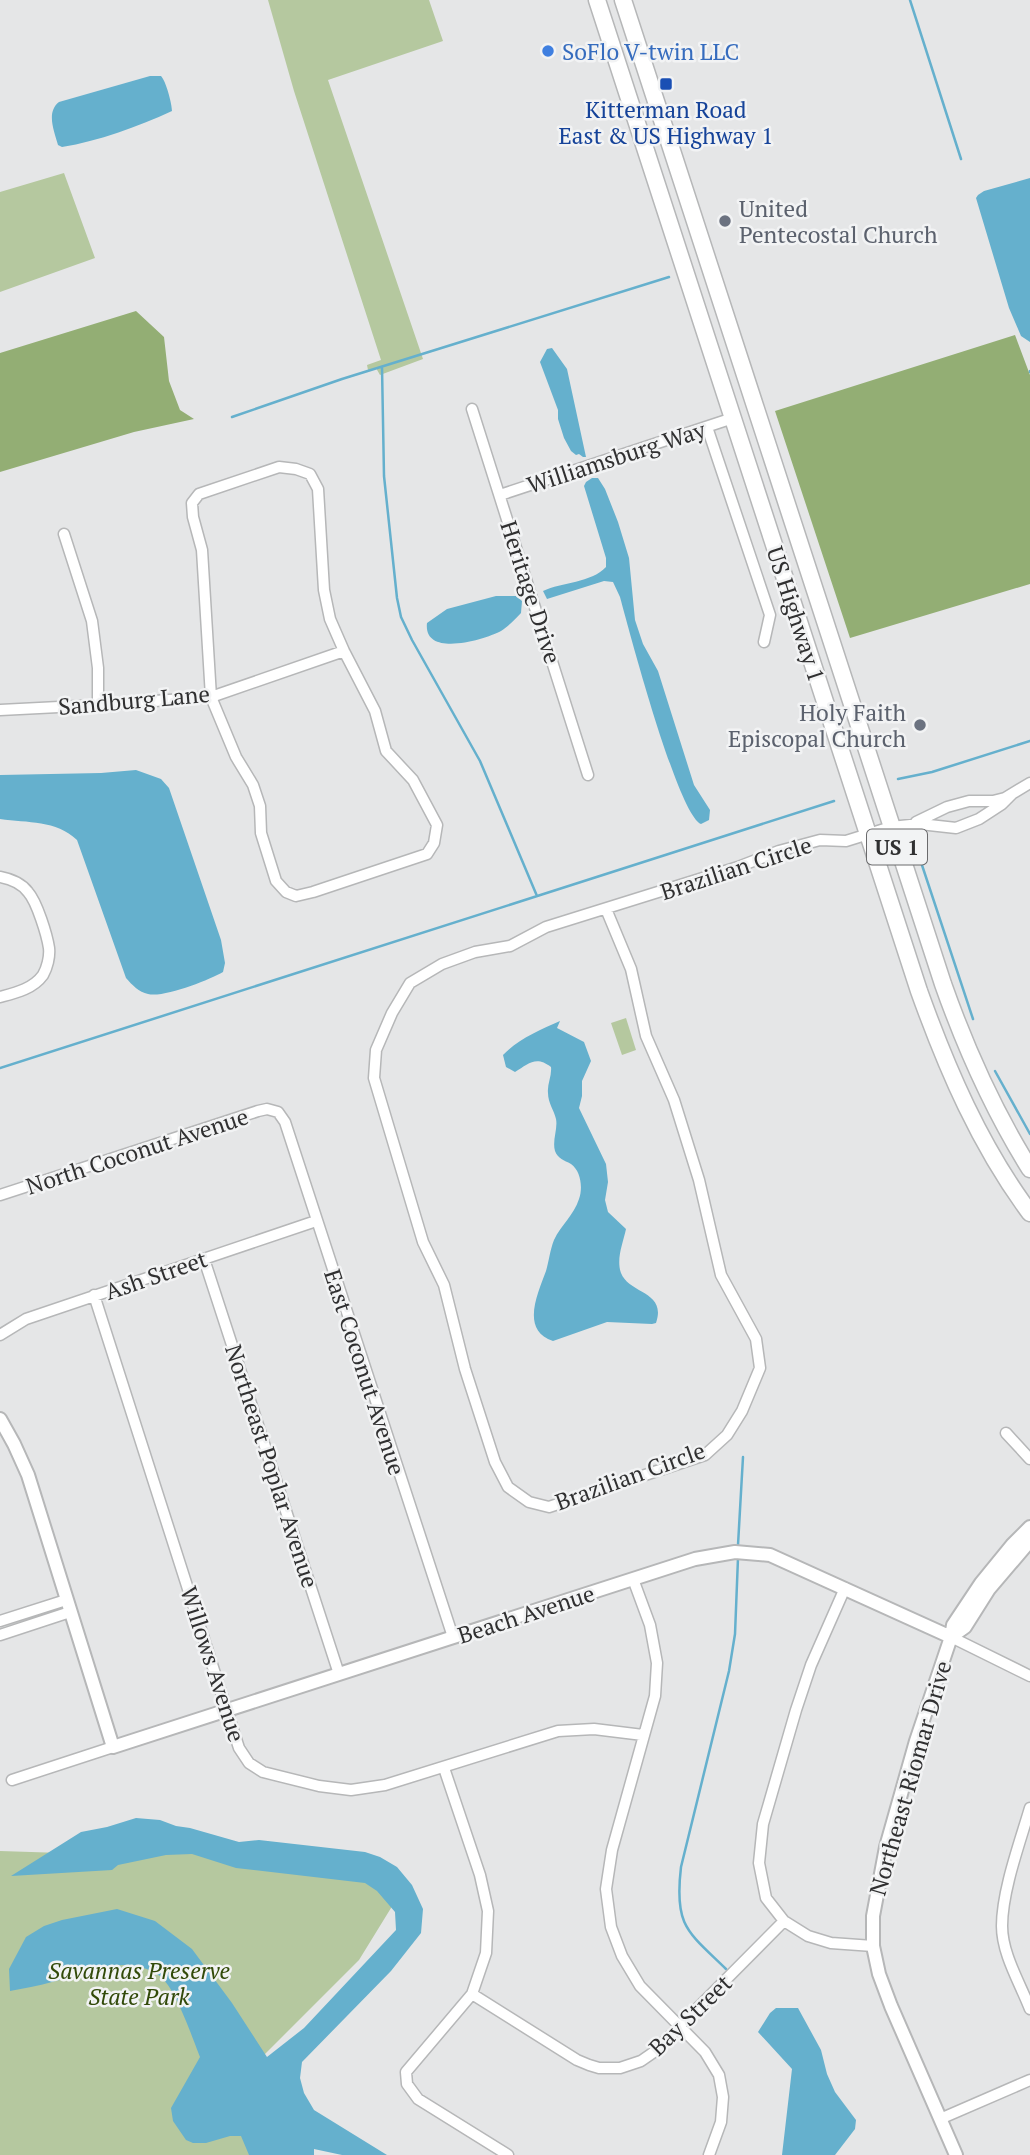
<svg xmlns="http://www.w3.org/2000/svg" width="1030" height="2155" viewBox="0 0 1030 2155" font-family="'PT Serif',serif">
<style>
.green{fill:#b5c89f}
.forest{fill:#93ae74}
.water{fill:#65b0cd}
.lines{fill:none;stroke-linecap:round;stroke-linejoin:round}
.stream{stroke:#65b0cd;stroke-width:2.5}
.minor-casing{stroke:#b6b7b8;stroke-width:13}
.tertiary-casing{stroke:#b6b7b8;stroke-width:16}
.primary-casing{stroke:#b6b7b8;stroke-width:19}
.minor{stroke:#fff;stroke-width:10}
.tertiary{stroke:#fff;stroke-width:12}
.primary{stroke:#fff;stroke-width:16}
.shop-dot{fill:#3f7fe0;stroke:#f2f3f4;stroke-width:2.5}
.transit-dot{fill:#1a4fb4;stroke:#f2f3f4;stroke-width:2.5}
.worship-dot{fill:#6b7280;stroke:#f2f3f4;stroke-width:2.5}
.labels{text-anchor:middle;dominant-baseline:central;stroke-width:5;stroke-linejoin:round;paint-order:stroke}
.shield{fill:#f2f3f4;stroke:#6a6a6c;stroke-width:2}
.shield-label{font-size:21px;font-weight:bold;fill:#303031}
.shop-label{font-size:23px;fill:#366cbe;stroke:#f2f3f4;text-anchor:start}
.transit-label{font-size:23px;fill:#164399;stroke:#f2f3f4}
.worship-label{font-size:23px;fill:#5b616d;stroke:#f2f3f4;text-anchor:start}
.street-label{font-size:23px;fill:#303031;stroke:#f2f3f4}
.park-label{font-size:23px;font-style:italic;fill:#324a09;stroke:#f2f3f4}
</style>
<rect width="100%" height="100%" fill="#e5e6e7"/>
<path class="green" d="M268 0H429L443 41 328 80 423 359 380 375 376 368 368 370 367 365 381 360 294 91Z
M64 173 95 258 0 292V192Z
M626 1018 636 1050 622 1055 611 1023Z
M308 1847 399 1895 359 1960 241 2078 290 2155H0V1851L62 1853Z"/>
<path class="forest" d="M136 311 164 337 169 381 180 410 194 419 134 432 0 472V353Z
M1015 335 1030 375V584L850 638 775 411Z"/>
<path class="water" d="M150 76H161C166 81 172 104 172 111 137 127 99 141 62 147L58 145C54 131 46 112 59 102Z
M1030 178V342L1021 336 1009 308 976 198 978 195 984 191Z
M552 348 567 369 586 457H583L579 454 576 455 571 451 564 438 558 419V410L540 362 547 349Z
M592 478H598L605 489 618 522 629 558 635 620 643 644 658 671 694 785 710 810 709 820 701 824C678 815 629 630 620 597L613 582 604 581 547 599 543 591C562 582 591 583 606 567V558L584 486 586 482Z
M496 596H516L522 601 521 613C515 619 508 627 501 631 484 640 423 658 427 623L447 609Z
M136 770 161 779 169 788 221 940 225 963 223 972C209 980 164 998 148 994 139 992 132 985 126 978L77 840C56 820 28 823 0 819V775L101 773Z
M560 1021 557 1028 584 1042 591 1061 582 1081V1096L579 1108 606 1164 608 1182 605 1200 608 1212 626 1229C623 1243 616 1259 621 1273 629 1294 667 1291 656 1323L652 1324 607 1322 553 1341C520 1330 538 1293 546 1271 549 1261 550 1250 554 1240 561 1225 574 1215 579 1199 583 1188 581 1171 571 1164 564 1160 558 1159 555 1151 552 1140 558 1129 556 1119 554 1110 548 1103 548 1093 547 1084 552 1076 551 1067 536 1055 528 1064 515 1072L506 1067 503 1055C518 1039 540 1030 560 1021Z
M136 1818 160 1820 176 1826 190 1828 239 1842 259 1840 365 1852 380 1857 397 1867 412 1885 423 1909 421 1933 391 1971 302 2062 300 2078 304 2093 314 2110 387 2155H342L314 2149V2155H249L241 2136H230L206 2143H193L186 2140 173 2121 171 2108 200 2057C192 2037 176 1989 160 1976 126 1952 86 1973 52 1982 38 1986 24 1988 10 1991L9 1969 26 1937 44 1926 62 1920 117 1909 155 1921 192 1949 232 2003 267 2057 304 2028 396 1930 395 1912 377 1891 365 1883 236 1868 192 1854 166 1855 118 1865 112 1870 11 1876 81 1832 107 1827Z
M776 2008H798L821 2050 827 2074 835 2092 856 2120 855 2129 835 2155H782L792 2069 758 2032 770 2013Z"/>
<g class="lines">
<path class="stream" d="M910 0 961 159
M382 367 384 476 397 598 401 617 412 640 480 761 537 896
M1030 371V372
M232 417 342 379 669 277
M898 779 932 772 1030 741
M914 841 973 1019
M0 1068 834 801
M995 1071 1030 1134
M738 1545 743 1457
M726 1969C687 1931 674 1926 681 1867L729 1671 735 1634 738 1558"/>
<defs>
<path id="minor" d="M472 409 588 775
M707 427 770 615 764 642
M279 467 296 469 310 474 318 489 324 590 330 619 344 651 375 711 386 751 413 780 437 825 434 843 427 854 313 892 296 896 286 892 276 881 261 833 260 806 253 785 236 757 211 697 202 550 193 517 192 503 199 494Z
M500 495 733 418
M64 534 92 621 98 668V705
M0 710 98 705 211 697 344 651
M916 822 947 807 969 801H993L1005 798 1030 783
M0 877C11 879 21 883 28 892 37 902 47 935 49 948 50 957 47 968 43 975 33 989 15 993 0 997
M606 909 631 969 646 1036 674 1100 699 1180 721 1275 756 1339 760 1368 742 1411 727 1435 705 1455 549 1507 529 1502 508 1487 495 1462 465 1369 444 1285 423 1242 374 1078 376 1050 392 1013 410 983 442 964 475 952 510 946 546 927 738 867 779 851 820 840 846 841 891 827 920 824 956 828 979 819 1002 804 1012 794
M0 1195 258 1111 267 1109 278 1112 285 1122 453 1637
M204 1259 339 1674
M94 1295 227 1711 239 1748 249 1763 263 1772 319 1786 351 1790 385 1785 558 1731 594 1729 643 1735
M0 1335 26 1319 316 1221
M1006 1433 1030 1459
M633 1579 650 1625 657 1663 655 1696 612 1850 606 1889 611 1927 622 1956 640 1986 705 2052 719 2075 723 2097 721 2122 709 2155
M845 1588 811 1665 796 1710 763 1824 759 1863 766 1898 784 1921 808 1936 831 1943 873 1946
M0 1621 66 1600
M0 1635 70 1612
M951 1637 1030 1676
M444 1768 480 1875 488 1911 486 1953 472 1994 406 2072 407 2084 418 2099 508 2155
M12 1780 113 1747
M1030 1808C1020 1842 1002 1891 1002 1926 1002 1954 1020 1983 1030 2009
M472 1994 577 2060 589 2065 599 2068H620L641 2061 654 2052 784 1921
M940 2119 1030 2080"/>
<path id="tertiary" d="M0 1419 14 1444 28 1475 113 1747 695 1559 735 1552 770 1555 951 1637
M951 1637 965 1627 989 1589 1030 1541
M956 2155 891 2006 879 1974 873 1946V1916L886 1847 916 1741 951 1637 953 1625 981 1583 1012 1545 1030 1527"/>
<path id="primary" d="M597 0 919 991C947 1069 980 1146 1030 1213
M623 0 943 984C966 1049 993 1110 1030 1169"/>
</defs>
<use href="#minor" class="minor-casing"/>
<use href="#tertiary" class="tertiary-casing"/>
<use href="#primary" class="primary-casing"/>
<use href="#minor" class="minor"/>
<use href="#tertiary" class="tertiary"/>
<use href="#primary" class="primary"/>
</g>
<circle class="shop-dot" cx="548" cy="51" r="7"/>
<rect class="transit-dot" x="659" y="77" width="14" height="14" rx="3.5"/>
<g class="worship-dot">
<circle cx="725" cy="221" r="7"/>
<circle cx="920" cy="725" r="7"/>
</g>
<g class="labels">
<rect class="shield" x="867" y="829.5" width="60" height="35" rx="5"/>
<g class="shield-label">
<text x="897" y="847">US 1</text>
</g>
<g class="shop-label">
<text x="562" y="51">SoFlo V-twin LLC</text>
</g>
<g class="transit-label">
<text x="666" y="109">Kitterman Road<tspan x="666" dy="26">East &amp; US Highway 1</tspan></text>
</g>
<g class="worship-label">
<text x="739" y="208">United<tspan x="739" dy="26">Pentecostal Church</tspan></text>
<text x="906" y="712" text-anchor="end">Holy Faith<tspan x="906" dy="26">Episcopal Church</tspan></text>
</g>
<g class="street-label">
<text transform="translate(616 457) rotate(-18)">Williamsburg Way</text>
<text transform="translate(531 592) rotate(72)">Heritage Drive</text>
<text transform="translate(796 614) rotate(72)">US Highway 1</text>
<text transform="translate(134 700) rotate(-5)">Sandburg Lane</text>
<text transform="translate(736 868) rotate(-18)">Brazilian Circle</text>
<text transform="translate(137 1151) rotate(-18)">North Coconut Avenue</text>
<text transform="translate(156 1275) rotate(-19)">Ash Street</text>
<text transform="translate(365 1372) rotate(72)">East Coconut Avenue</text>
<text transform="translate(272 1466) rotate(72)">Northeast Poplar Avenue</text>
<text transform="translate(630 1476) rotate(-20)">Brazilian Circle</text>
<text transform="translate(526 1614) rotate(-18)">Beach Avenue</text>
<text transform="translate(213 1664) rotate(72)">Willows Avenue</text>
<text transform="translate(910 1778) rotate(-74)">Northeast Riomar Drive</text>
<text transform="translate(690 2015) rotate(-44)">Bay Street</text>
</g>
<g class="park-label">
<text x="139" y="1970">Savannas Preserve<tspan x="139" dy="26">State Park</tspan></text>
</g>
</g>
</svg>
